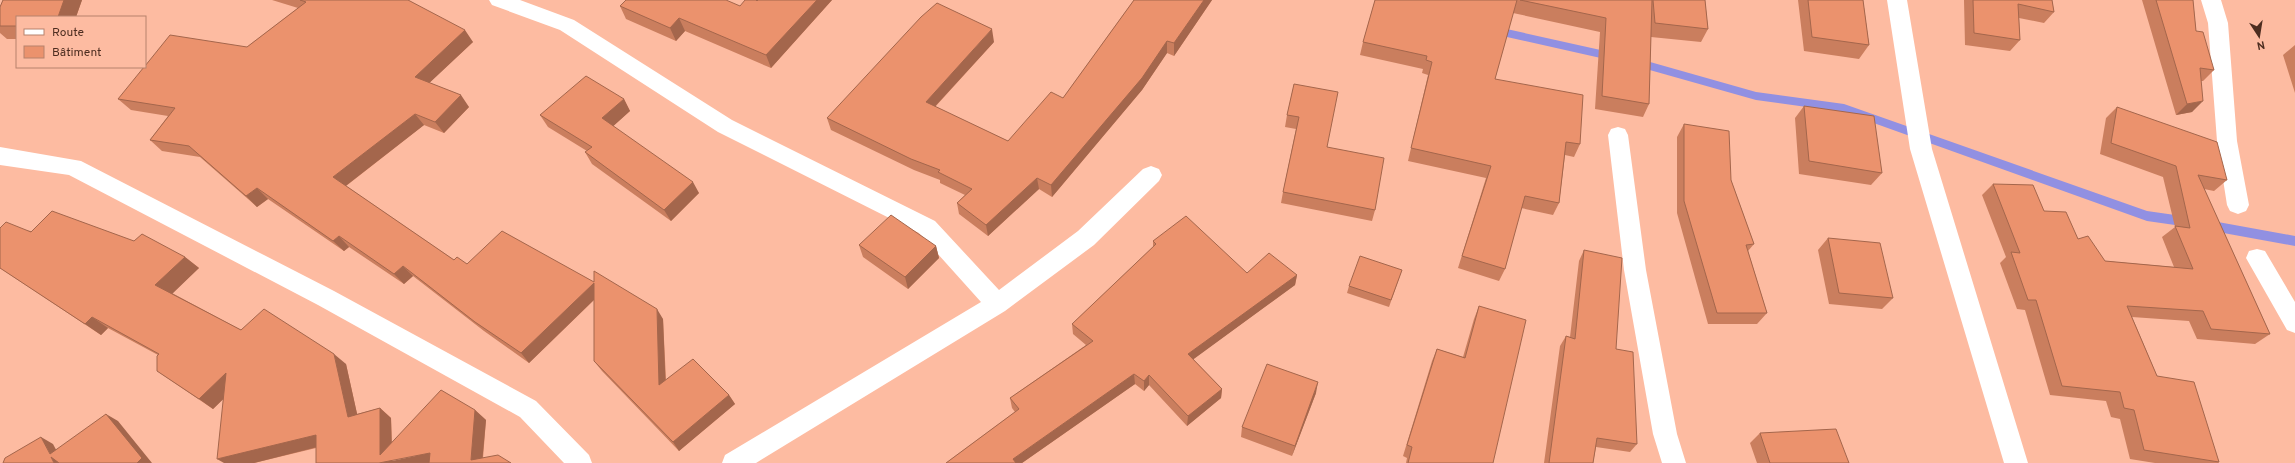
<svg xmlns="http://www.w3.org/2000/svg" width="2295" height="463" viewBox="0 0 2295 463" font-family="Overpass,sans-serif">
<style>
.lines{fill:none;stroke-linecap:round;stroke-linejoin:round}
.stream{fill:#9190e2;fill-rule:evenodd}
.minor{fill:#fff;fill-rule:evenodd}
.wall{fill:#ca7e5e}
.shaded-wall{fill:#a4664c}
.building{fill:#eb926d;stroke:#a4664c}
</style>
<rect width="100%" height="100%" fill="#fdbba1"/>
<g class="lines">
<path class="stream" d="M1493 26 1614 53 1619 57 1614 61 1489 33 1488 30Z
M1636 58 1756 92 1844 104 2147 211 2189 217 2193 218 2195 222 2193 226 2189 227 2147 221 1843 112 1756 100 1632 65 1631 62Z
M2207 220 2295 236V246L2207 230 2203 229 2201 225 2203 221Z"/>
<path class="minor" d="M489 0H520L574 20 732 120 935 221 999 290 1078 231 1143 169 1151 166 1159 169 1162 175 1159 181 1094 245 1005 311 756 463H722L725 455 981 302 919 233 718 132 560 30 492 5Z
M1887 0H1907L1932 149 2028 463H2004L1910 149Z
M2201 0H2221L2228 23 2237 141 2249 205 2246 211 2238 214 2230 211 2227 205 2217 141 2208 23Z
M1618 127 1625 129 1628 135 1646 270 1677 434 1686 463H1662L1653 434 1624 270 1608 135 1611 129Z
M0 147 81 161 334 291 536 401 589 455 592 463H564L520 417 318 305 69 175 0 165Z
M2257 249 2265 251 2295 302V333L2287 330 2246 258 2249 251Z"/>
</g>
<path class="wall" d="M3 0H82L76 17H17V39H7L0 33V7Z
M272 0H408L473 42 429 83 469 107 444 133 424 125 346 186 454 260 467 264 594 282 663 319 666 380 729 395 735 404 679 451 602 371 594 361V300L529 363 484 331 413 276 404 284 349 247 344 251 268 199 257 207 200 157 162 151 150 140 168 116 131 110 118 99 247 47 298 8Z
M758 0H832L771 68 685 31 676 41 626 19 620 6H740L757 1Z
M1134 0H1212L1174 56 1167 53 1142 90 1052 197 1039 189 988 236 959 214 957 203 965 195 940 183V180L914 170 831 130 827 118 994 42 935 107 1008 141 1063 98Z
M1375 0H1705L1708 29 1701 42 1651 37 1649 104 1643 117 1595 109 1600 32 1513 13 1495 79 1580 144 1574 157 1565 155 1559 203 1553 215 1521 208 1505 269 1499 281 1458 268 1486 178 1408 161 1428 75 1422 73 1423 69 1360 55 1363 42Z
M1798 0H1863L1869 45 1859 59 1804 51Z
M1964 0H2052L2054 12 2044 23 2019 18 2020 40 2010 51 1965 45Z
M2142 0H2193L2196 31 2214 70 2203 81H2201L2192 112 2176 115Z
M2295 45V93L2283 55Z
M1294 84 1327 147 1375 210 1372 221 1281 203 1283 192 1296 129 1285 127 1287 115Z
M624 99 630 111 613 126 699 193 671 221 592 164 585 152 587 151 548 127 540 115Z
M1804 106 1882 173 1871 185 1799 174 1795 118Z
M2117 107 2227 180 2214 191 2204 189 2270 334 2255 344 2197 339 2189 321 2132 317 2157 376 2219 462 2218 463H2155L2130 459 2120 419 2111 417 2106 401 2050 395 2025 310 2017 309 2000 263 2006 257 1982 195 1993 184 2044 211 2105 261 2174 267 2162 237 2175 227 2163 177 2100 154 2106 118Z
M1684 124 1731 180 1754 244 1748 251 1767 313 1757 324H1708L1677 213V137Z
M0 228 134 241 185 257 199 268 172 293 241 330 346 364 357 414 380 408 391 418 392 443 475 410 486 420 483 458 511 463 316 448 254 463H224L223 399 213 409 157 371 158 355 108 328 101 335 0 268Z
M1828 238 1893 298 1882 309 1829 304 1818 250Z
M1153 241 1247 273 1297 275 1295 285 1193 359 1222 389 1221 398 1187 426 1149 385 1144 391 1135 384 1022 463H946L1015 412 1012 408 1010 398 1086 345 1073 334 1072 324 1153 247Z
M859 245 936 246 939 258 908 289 863 257Z
M1584 250 1616 349 1637 444 1630 452 1596 447 1593 463H1544L1560 346 1566 336 1570 337 1579 261Z
M1402 270 1389 307 1347 293 1349 286Z
M1479 306 1493 463H1406L1407 458 1403 456 1432 361 1437 349 1463 357 1474 319Z
M1316 393 1292 456 1241 437 1242 427Z
M1760 433 1849 463H1757L1750 443Z"/>
<path class="shaded-wall" d="M64 0H82L76 17H58Z
M817 0H832L771 68 766 55Z
M1204 0H1212L1174 56V43Z
M679 18 685 31 676 41 670 28Z
M992 29 994 42 928 114 926 102Z
M465 30 473 42 424 88 415 77Z
M1167 41V53L1142 90 1052 197 1051 185Z
M461 95 469 107 444 133 435 122Z
M624 99 630 111 609 130 602 118Z
M2203 101 2192 112 2176 115 2187 104Z
M415 114 424 125 343 188 333 177Z
M1037 178 1039 189 988 236 986 225Z
M693 182 699 193 671 221 664 210Z
M257 188 268 199 257 207 246 196Z
M339 236 349 247 344 251 333 241Z
M936 246 939 258 908 289 905 277Z
M185 257 199 268 170 296 155 285Z
M403 266 413 276 404 284 394 274Z
M1297 275 1295 285 1187 364 1188 354Z
M594 283 601 293 529 363 521 353Z
M657 309 663 319 666 394 659 385Z
M92 317 108 328 101 335 85 324Z
M334 354 346 364 360 427 348 417Z
M226 373 239 384 213 409 199 399Z
M1134 374 1135 384 1022 463H1014L1013 459Z
M1149 375V385L1144 391V381Z
M1318 382 1316 393 1292 456 1295 446Z
M1222 389 1221 398 1187 426 1188 416Z
M729 395 735 404 679 451 673 442Z
M380 408 391 418 392 461 430 453 440 463H379L380 455Z
M475 410 486 420 482 463 471 460Z
M106 414 118 421 152 463H137Z
M316 435 329 444 254 463H224L217 459Z
M41 437 53 444 62 461 50 454Z
M51 457 62 463H54Z"/>
<path class="building" d="M3 0H64L58 17H17V26H0V7Z
M300 0H408L465 30 415 77 461 95 435 122 415 114 333 177 454 260 457 257 467 264 502 231 594 282V271L657 309 659 385 693 359 729 395 673 442 594 361V283L521 353 475 322 403 266 394 274 339 236 333 241 257 188 246 196 189 146 150 140 175 108 118 99 144 67H145V66L170 35 247 47 306 2Z
M626 0H726L740 6 745 0H756L757 1 758 0H817L766 55 679 18 670 28 620 6Z
M1134 0H1204L1174 43 1167 41 1142 78 1051 185 1037 178 986 225 957 203 972 189 938 172 940 170 911 159 827 118 921 17 937 3 992 29 926 102 1008 141 1051 92 1063 98Z
M1375 0H1517L1495 79 1583 95 1580 144 1566 142 1559 203 1525 196 1505 269 1462 256 1491 166 1411 148 1432 62 1426 60 1427 56 1363 42Z
M1520 0H1652L1649 104 1602 96 1606 18Z
M1653 0H1705L1708 29 1655 23Z
M1808 0H1863L1869 45 1812 37Z
M1973 0H2052L2054 12 2018 4 2020 40 1974 33Z
M2156 0H2193L2196 31 2203 32 2214 70 2200 68 2203 101 2187 104Z
M586 76 624 99 602 118 693 182 664 210 585 152 592 147 540 115Z
M1294 84 1338 92 1327 147 1384 158 1375 210 1283 192 1299 117 1287 115Z
M1804 106 1874 116 1882 173 1809 161Z
M2117 107 2217 142 2227 180 2198 175 2270 334 2211 329 2203 311 2127 306 2157 376 2194 382 2219 462 2144 450 2134 410 2124 408 2120 392 2062 386 2036 300H2028L2011 252 2020 253 1993 184 2033 185 2044 211 2066 212 2078 239 2088 236 2105 261 2193 269 2175 226 2190 228 2176 166 2111 143Z
M1684 124 1729 131 1731 180 1754 244 1746 245 1767 313H1717L1684 201Z
M52 211 134 241 142 234 185 257 155 285 241 330 264 309 334 354 348 417 380 408V455L441 390 475 410 471 460 498 455 511 463H429L430 453 379 463H316V435L217 459 226 373 199 399 157 371V356L159 354 92 317 85 324 0 268V228L6 222 31 232Z
M891 215 936 246 905 277 859 245Z
M1186 216 1247 273 1269 253 1297 275 1188 354 1222 389 1188 416 1149 375 1144 381 1134 374 1013 459 1016 463H946L1019 409 1010 398 1093 341 1072 324 1156 244 1153 241Z
M1828 238 1880 243 1893 298 1839 293Z
M1584 250 1622 258 1616 349 1633 352 1637 444 1597 438 1593 463H1549L1566 336 1575 339Z
M1360 256 1402 270 1391 300 1349 286Z
M1479 306 1526 320 1493 463H1408L1412 447 1407 445 1437 349 1465 358Z
M1267 364 1318 382 1295 446 1242 427Z
M106 414 142 458 137 463H59L51 457 54 463H3L5 458 41 437 50 454Z
M1836 429 1849 463H1770L1760 433Z"/>
<rect x="16" y="16" width="130" height="52" fill="#fdbba1" stroke="#b7826d"/>
<rect x="24" y="29" width="20" height="6" fill="#ffffff" stroke="#b7826d"/>
<text x="52" y="36" font-size="12" fill="#4d2d20">Route</text>
<rect x="24" y="46" width="20" height="12" fill="#eb926d" stroke="#b7826d"/>
<text x="52" y="56" font-size="12" fill="#4d2d20">Bâtiment</text>
<g transform="translate(2259 36) rotate(168)" stroke="#fdbba1" stroke-width="3" paint-order="stroke">
<path d="M0-3L7 15L0 10L-7 15Z" fill="#4d2d20"/>
<text y="-6" font-size="11" font-weight="bold" text-anchor="middle" fill="#4d2d20">N</text>
</g>
</svg>
